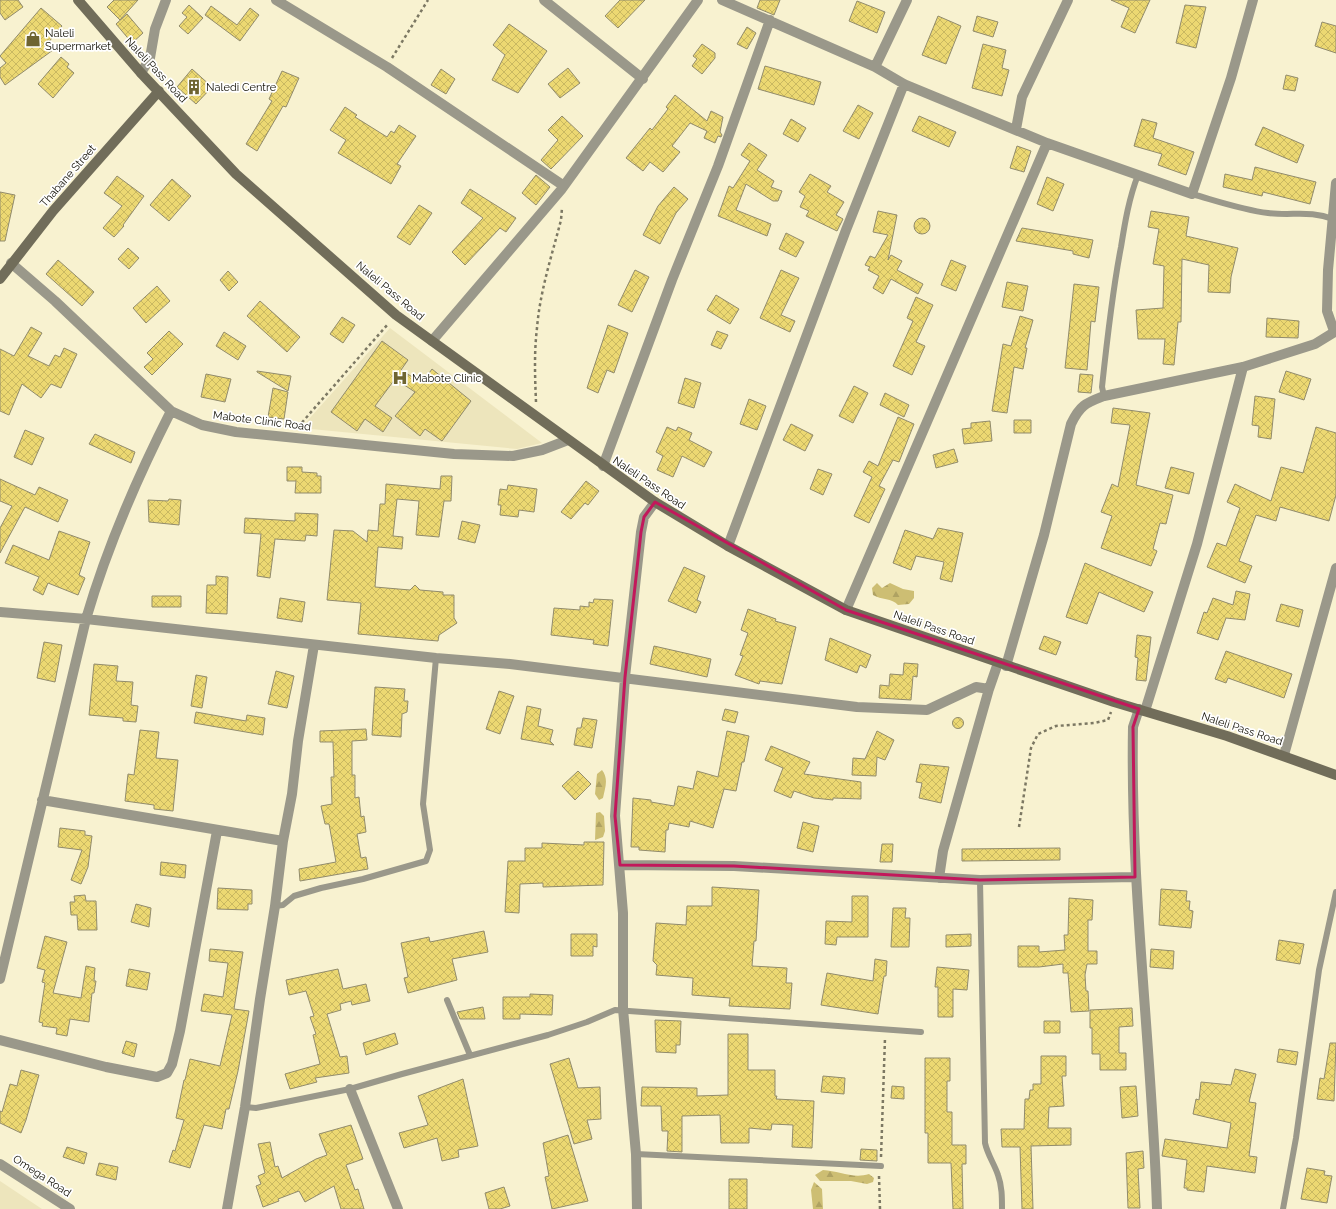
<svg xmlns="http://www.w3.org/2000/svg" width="1336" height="1209" viewBox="0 0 1336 1209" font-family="Raleway,sans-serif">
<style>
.built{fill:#ede5bc}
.forest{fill:url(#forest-firs)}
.building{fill:url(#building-cross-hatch);stroke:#918b6c}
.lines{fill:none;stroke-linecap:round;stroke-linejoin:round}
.path{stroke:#7c7863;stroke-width:2.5;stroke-dasharray:3 3;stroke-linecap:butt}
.lane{stroke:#9a988a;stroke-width:6}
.street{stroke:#9a988a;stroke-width:10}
.secondary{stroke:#716d5a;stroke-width:10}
.marked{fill:none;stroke:#c2185b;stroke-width:3;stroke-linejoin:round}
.labels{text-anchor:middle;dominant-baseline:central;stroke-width:3.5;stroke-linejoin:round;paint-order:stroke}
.poi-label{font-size:11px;fill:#121005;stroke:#fff;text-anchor:start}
.street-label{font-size:11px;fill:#121005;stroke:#fff}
</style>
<defs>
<pattern id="forest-firs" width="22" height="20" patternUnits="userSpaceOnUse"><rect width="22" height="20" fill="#cdbe73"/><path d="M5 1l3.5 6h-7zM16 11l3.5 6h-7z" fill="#afa262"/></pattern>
<pattern id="building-cross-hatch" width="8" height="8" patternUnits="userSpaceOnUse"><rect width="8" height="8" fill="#ecd872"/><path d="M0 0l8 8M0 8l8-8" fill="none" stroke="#c9b861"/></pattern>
</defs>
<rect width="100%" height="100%" fill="#f8f2d0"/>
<path class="built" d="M390 328 542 443 517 449 301 428Z
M0 1181 42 1209H0Z"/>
<path class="forest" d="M877 583 882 588 890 583 903 589 914 591V598L909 604 898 605C892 598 881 600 873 595L872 588Z
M602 770C609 779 605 788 603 798L599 800 595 794 597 774Z
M600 812 604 816 605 831 603 837 595 840 596 813Z
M823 1170C839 1171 853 1179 869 1174L874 1178 873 1182 867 1184 851 1181H820L815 1175Z
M814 1182 822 1189 823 1209H813L811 1190Z"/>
<path class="building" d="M0 0H18L23 7 5 20 0 13Z
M114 0H138L120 20 107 7Z
M620 0H645L618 28 605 16Z
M760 0H780L774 15 757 8Z
M1111 0H1150L1135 33 1121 27 1129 8Z
M857 1 885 12 877 33 849 21Z
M189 5 203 18 188 34 179 26 187 17 182 13Z
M1185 5 1206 7 1196 48 1176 43Z
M211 6 237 25 250 8 259 15 240 41 205 15Z
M41 8 62 26 47 44 53 50 5 85 0 77V68L6 63 0 56Z
M127 14 143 33 132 43 116 24Z
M938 16 961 26 946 64 922 55Z
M977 16 998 22 993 37 973 31Z
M1322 22 1336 26V53L1315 46Z
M509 24 547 51 518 93 492 80 505 55 493 45Z
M747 27 756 33 747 49 737 44Z
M702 44 715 53V58L702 74 692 66 697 59 693 56Z
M983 44 1006 50 1002 68 1009 70 1002 96 972 88Z
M61 57 69 64 67 67 74 73 53 98 38 84Z
M765 66 821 82 814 105 758 89Z
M568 68 580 83 560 98 548 84Z
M192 69 212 87 196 104 177 87Z
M441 69 455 79 446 94 431 85Z
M282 71 299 78 286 107 283 106 257 151 246 144 272 101 269 99Z
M1286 75 1298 78 1295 91 1283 89Z
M675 95 707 121 711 111 723 117 720 132 722 135 721 137 718 136 715 143 704 138 707 131 690 123 672 146 680 152 663 172 650 162 643 171 626 158 650 128 652 130 668 109 666 107Z
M858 105 873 113 859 139 843 131Z
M345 107 357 115 355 117 387 137 391 131 394 133 399 125 416 136 397 164 401 166 391 184 338 153 346 140 330 130Z
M562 116 583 136 551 169 541 160 558 140 548 130Z
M919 116 956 132 949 147 912 131Z
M791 119 806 128 798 142 783 134Z
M1142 119 1157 123 1153 138 1194 152 1186 175 1158 165 1162 154 1134 146Z
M1263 127 1304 145 1297 163 1255 145Z
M749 143 767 155 757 170 774 181 771 187 782 191 778 201H773L746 184 736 210 771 224 767 236 718 216 729 186 733 188 750 161 741 155Z
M1017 146 1031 151 1024 172 1010 168Z
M1255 167 1316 182 1310 204 1263 192 1262 196 1223 187 1225 174 1252 180Z
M810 174 831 186 827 192 844 202 836 215 843 219 837 231 806 216 809 211 800 207 805 196 799 192Z
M536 175 550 187 536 205 522 193Z
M117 176 144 196 123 225 124 226 114 237 103 228 122 206 104 193Z
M1047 177 1064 184 1053 211 1037 204Z
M172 179 191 196 169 221 150 205Z
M674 187 688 199 676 213 660 244 643 235 658 206Z
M470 189 516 218 506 232 500 228 465 265 452 252 483 218 461 203Z
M0 192 15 195 5 241H0Z
M419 205 432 213 410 245 397 237Z
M878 211 897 215 888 260 891 255 902 261 897 270 923 284 918 294 891 279 883 294 873 288 879 276 868 270 870 267 865 265 870 256 875 258 888 235 873 232Z
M1151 211 1189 217 1186 236 1238 248 1231 277 1230 293 1208 292 1209 265 1182 259 1181 322H1178L1174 365 1163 364 1165 339H1138L1136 310 1163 308 1164 266 1153 264 1159 229 1148 227Z
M914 226a8 8 0 1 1 16 0a8 8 0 1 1-16 0Z
M1022 228 1093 240 1089 258 1073 254V251L1016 241Z
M786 233 804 242 796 257 779 249Z
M128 248 139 258 129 269 118 259Z
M58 260 94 292 82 306 46 274Z
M951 260 966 266 956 291 941 285Z
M635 270 649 277 632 312 618 305Z
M781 270 799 278 781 315 795 321 790 332 760 318Z
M228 271 238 282 229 291 220 280Z
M1007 282 1028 286 1023 311 1002 307Z
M1074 284 1099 287 1095 322 1091 321 1087 370 1065 368Z
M157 286 170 301 146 323 133 308Z
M716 295 739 309 730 324 707 310Z
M916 297 933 305 916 342 925 346 912 375 893 366 913 321 907 318Z
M260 301 300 337 287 352 247 316Z
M1020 316 1033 320 1025 348H1027L1023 369 1014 367 1007 413 992 411 1003 344 1011 346Z
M342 317 355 325 343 343 330 334Z
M1267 318 1299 321 1298 338 1266 337Z
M608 325 628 333 614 373 607 370 598 393 587 388Z
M31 327 42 333 28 356 49 366 55 355 60 357 64 348 77 354 61 388 51 384 41 398 22 384 9 415 0 411V349L14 356Z
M169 331 183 344 152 375 144 367 153 359 147 353Z
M717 331 728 335 721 349 711 345Z
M224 332 246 346 238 360 216 346Z
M382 341 408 360 401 370 422 383 432 369 471 401 442 441 425 429 420 436 395 416 415 392 395 379 375 406 392 418 383 432 365 419 357 431 331 412Z
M257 371 291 376 288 391 257 372Z
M1286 371 1311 379 1304 400 1279 392Z
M206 374 231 379 225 402 201 397Z
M1080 374 1093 375 1091 393 1078 392Z
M685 378 701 383 694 408 678 403Z
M854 386 868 393 853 423 839 416Z
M273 388 288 392 284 419 268 417Z
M885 393 909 405 904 417 880 405Z
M1255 396 1275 399 1271 439 1258 437 1259 426 1252 425Z
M749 399 766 406 757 430 740 424Z
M1113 408 1150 413 1136 485 1173 495 1166 524 1160 523 1153 549 1157 551 1151 566 1101 548 1112 516 1101 512 1112 484 1118 487 1130 425 1111 423Z
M898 417 914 424 899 462 893 460 879 486 885 489 869 523 854 516 872 477 863 472 869 461 878 466Z
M1014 420H1031V433H1014Z
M990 421 992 441 964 444 962 429 971 428V423Z
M791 424 813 435 805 451 783 440Z
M667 427 676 431 678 427 692 433 689 440 712 452 704 467 682 456 673 477 657 470 663 456 656 452Z
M1316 427 1336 433V495L1329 521 1280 507 1276 521 1256 515 1239 561 1252 566 1245 583 1207 567 1217 543 1226 546 1240 508 1227 502 1235 484 1271 501 1281 467 1303 473Z
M25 430 44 438 32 465 14 457Z
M95 434 135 452 131 463 89 444Z
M954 449 958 462 936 468 933 455Z
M287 467H302V472L317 473V476H321V493H295L296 481H287Z
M1171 467 1194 473 1189 494 1165 488Z
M818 469 832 474 823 495 810 489Z
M441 476H452L451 501H444L439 537 416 535 419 501 397 499 393 536 403 537 402 549 378 547 375 587 410 590 415 585 420 590 443 592V595H454V618L457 623 439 635 438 641 358 634 361 603 327 600 334 530 353 531 367 542 368 530 378 531 380 504H385L386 484 440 489Z
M0 479 35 495 39 487 68 500 58 522 25 507 0 553V528L12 506 0 501Z
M586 481 599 491 588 505 585 503 571 519 561 512Z
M508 485 537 489 534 512 519 510 518 517 500 515 501 505H498L500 489 507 490Z
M169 499 181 500 179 525 149 522 148 500 168 501Z
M295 513 318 514 317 536 306 535 305 541 275 539 270 578 257 576 261 534 244 533 245 518 295 521Z
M462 521 480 525 475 543 458 539Z
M938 528 963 533 952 582 940 579 944 562 916 556 911 570 893 563 905 530 933 539Z
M59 531 90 542 79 575 85 578 78 595 48 583 43 595 33 590 39 577 5 563 13 545 49 560Z
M1085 563 1153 592 1144 612 1099 592 1087 624 1066 617Z
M684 567 705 576 697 600 701 602 696 613 668 601Z
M216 576 228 577 227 614 206 613 207 585H216Z
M1236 591 1250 594 1245 620 1226 618 1218 640 1197 633 1204 612 1207 613 1213 598 1233 605Z
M152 596H181V607H152Z
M280 598 305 602 302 622 277 618Z
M594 599 613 600 608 646 593 644 594 640 551 635 554 608 580 610V606L589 607V602L593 603Z
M1281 604 1303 610 1299 627 1276 621Z
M748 609 776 619 775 621 796 627 782 684 760 681 759 684 735 675 743 656 740 655 748 633 741 630Z
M1137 635 1151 637 1146 681 1136 680 1138 658 1135 657Z
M1044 636 1061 642 1056 655 1039 649Z
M830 638 871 655 866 668 860 665 857 673 825 660Z
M44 642 62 645 55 682 37 678Z
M654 646 711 659 707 677 650 664Z
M1226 651 1292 674 1284 698 1228 678 1226 683 1215 679Z
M904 663 918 664 917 677 913 676 911 700 879 698 880 685 889 686 890 674 903 675Z
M94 664 118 666 116 681 133 682 131 705 138 706 136 722 123 721V718L89 715Z
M276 671 294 676 287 708 268 704Z
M196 675 207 677 202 708 191 706Z
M375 687 405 689 404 701H408L407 712 402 714 401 737 372 735Z
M499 691 514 696 500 734 486 729Z
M527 706 541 709 538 726 553 730 550 741 554 745 521 739Z
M725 709 738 712 735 723 722 720Z
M196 712 246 721 247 715 265 718 263 735 194 723Z
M952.5 723a5.5 5.5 0 1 1 11 0a5.5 5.5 0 1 1-11 0Z
M583 718 597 720 592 748 574 745 577 728H581Z
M366 729 367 740 352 741V775H355V798L359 797 361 817 364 816 366 832 357 834 361 858 366 857 368 869 300 881 299 869 336 862 329 824H325L321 806 332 804 331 777H334L333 742H320V731Z
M140 730 159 732 156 758 178 760 173 811 154 809V805L125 801 128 774 134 775Z
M727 731 749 736 744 762H742L736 791 724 789 713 828 690 821 689 827 669 823 668 830H666L665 852 639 850V847H631L633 798 651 800V802L674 806 678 786 693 789 697 771 718 777Z
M877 731 894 740 885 760 877 757 876 776 852 775 853 758 865 759Z
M771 746 810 762 804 774 861 782V799L833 798V800L814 798 794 791 791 798 774 791 783 768 765 760Z
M920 764 949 767 941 803 919 798 922 783 916 782Z
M578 771 591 784 575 800 562 786Z
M803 822 819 826 813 852 797 848Z
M60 828 85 831V835L92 836 88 867 81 884 71 880 82 850 58 847Z
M584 842H604L603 885 543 887V883L520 884 519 913 505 912 508 861H525V848H542V843L584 845Z
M882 844H893L892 862H880Z
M1060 848V860L962 861V849Z
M161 862 186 865 185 878 160 875Z
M712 887 759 890 756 941H754L752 966 787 968 786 983H792L790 1009 729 1006 730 998 692 995 693 978 656 975 657 965 653 961 656 923 686 925 687 906H712Z
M218 888 252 890V904H248V910L217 909Z
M1161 889 1187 891 1186 901H1190L1189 910 1193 911 1191 928 1159 925Z
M85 895 86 901H96L97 930H78L77 915H71L70 902H75L74 896Z
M852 896H868V937H837L836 945 825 944 826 921 852 922Z
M1069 898 1093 900 1092 920H1088V951H1097V964H1087L1085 975 1086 991H1088L1089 1011 1071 1012 1068 973H1063V964L1039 967H1018V946H1039V952L1065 950 1064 935H1068Z
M136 904 151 908 149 927 131 922Z
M893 908H906L905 918H910L909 947H891Z
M484 931 488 952 452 959 457 980 408 993 404 978 408 977 401 943 429 937 430 942Z
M571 934H597V947L593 946V956H571Z
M971 934V946L946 947V935Z
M45 936 67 942 53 993 81 998 86 966 95 968 94 981H96L94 993H92L89 1022 70 1019 67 1036 56 1034 57 1028 42 1026 43 1023 39 1022 45 983 42 982 45 970 37 968Z
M1279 940 1304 944 1300 964 1276 960Z
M210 949 243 952 234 1009 249 1011 238 1071 229 1109H226L222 1129 204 1125 190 1168 169 1162 173 1150 175 1151 184 1120 176 1118 184 1080H185L190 1059 220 1066 232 1015 201 1011 204 994 223 997 228 963 209 961Z
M1151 949 1174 951 1173 969 1150 967Z
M875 959 887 961 886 976H884L878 1014 821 1005 827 973 873 981Z
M937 967 969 970 967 990 953 989V1017H938V987H935Z
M129 969 150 973 147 990 126 986Z
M338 969 343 989 366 984 370 1001 352 1005 351 1001 340 1004 341 1010 327 1014 340 1057 347 1056 349 1073 315 1078 317 1082 290 1089 285 1074 320 1064 313 1035 316 1034 310 1017 314 1016 306 991 289 995 286 980Z
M530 994 553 995 552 1015 520 1014V1019H503V997H530Z
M483 1007 485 1019H460L457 1012Z
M1132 1008 1133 1026 1119 1027V1053H1126V1070H1100V1054H1092V1028H1090V1010Z
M655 1020 681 1021 680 1045H676V1053L656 1052Z
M1044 1021H1060V1033H1044Z
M395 1033 398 1044 366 1055 363 1043Z
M728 1034H748V1070H775V1096H777L776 1099 814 1101 812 1148 792 1147 793 1125 772 1124 771 1130 749 1128V1143H721L720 1115 682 1116V1152L667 1151 668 1131H662L661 1106H641L642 1087 697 1088V1096L728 1095Z
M126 1041 137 1044 134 1057 122 1053Z
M1330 1043H1336L1334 1101 1317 1099 1320 1078 1324 1079Z
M1279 1049 1298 1052 1296 1065 1277 1062Z
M1041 1056H1066V1076H1062L1064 1106 1049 1107 1048 1128H1071V1145L1031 1146 1033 1209H1022L1020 1147H1002L1001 1129H1024L1025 1099H1029L1030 1090H1033V1084H1041Z
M569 1058 578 1088 600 1087 601 1119 587 1120 592 1139 574 1144 550 1064Z
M925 1058H950V1081H947V1112H952V1145H966V1164H962L963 1209H953L951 1163H928V1133H925Z
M1235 1069 1256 1074 1249 1102 1256 1103 1249 1156 1257 1157 1255 1173 1207 1166 1204 1192 1187 1190V1188H1184L1187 1160 1162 1156 1165 1139 1227 1148 1231 1123 1193 1114 1196 1099 1199 1100 1201 1082 1231 1085Z
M21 1070 39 1075 26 1120 21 1133 0 1123V1111L2 1112 10 1084 17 1086Z
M823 1076 845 1078 844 1094 821 1092Z
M463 1079 478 1146 458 1150 459 1157 442 1161 437 1138 404 1148 399 1133 428 1125 418 1096Z
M892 1086 904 1087V1099L891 1098Z
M1136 1086 1138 1116 1122 1118 1120 1087Z
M351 1125 363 1159 346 1165 355 1190 358 1189 364 1209H341L334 1186 305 1202 299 1191 278 1199 279 1201 263 1207 256 1186 261 1184 258 1176 265 1173 258 1144 270 1142 275 1167 278 1166 282 1178 316 1159 327 1155 319 1134Z
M568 1135 588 1201 552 1209 545 1177 549 1176 543 1143Z
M67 1147 87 1153 84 1164 63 1157Z
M861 1149 877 1150V1161L860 1160Z
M1143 1151 1144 1168 1138 1169 1140 1208H1128L1126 1153Z
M99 1163 118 1167 116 1180 96 1175Z
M1307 1168 1325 1171 1324 1175 1332 1176 1327 1203 1301 1199Z
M729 1179H747V1209H729Z
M504 1187 510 1206 500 1209H489L485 1193Z"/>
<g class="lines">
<path class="path" d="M392 58 428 0
M536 402C535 377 534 353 537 328 540 291 552 255 561 220L562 208
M298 427 388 324
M1019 827 1031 748 1038 734 1056 726 1094 723 1108 720 1111 712
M881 1157 885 1038
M879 1176 880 1209"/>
<path class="lane" d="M1192 194C1217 201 1243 210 1268 213 1292 216 1310 210 1333 219
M1104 396 1102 387C1107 340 1112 293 1121 247 1125 222 1129 198 1138 175
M980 880 985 1143C988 1156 994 1163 998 1175 1002 1186 1002 1197 1002 1209
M275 906 283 905 294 896 321 888 363 879 426 861 430 850 423 804 436 658
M447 1000 470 1055
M245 1107 256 1108 350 1089 402 1074 548 1035 587 1022 615 1010 921 1032
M636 1154 881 1166
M1283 1209 1296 1138 1319 970 1336 892"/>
<path class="street" d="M276 0 387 67 564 186
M544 0 643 79
M722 0 875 67 904 84 1047 143 1192 194 1231 78 1253 0
M875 67 907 0
M141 73 150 58 155 29 166 0
M1016 129 1022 97 1068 0
M11 263 55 301 171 411 202 425 236 432 454 454 513 456 542 450 568 440
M1334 331 1327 311 1328 270 1336 183
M432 341 561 190 698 0
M603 466 672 280 718 166 770 20
M728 546 846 230 904 84
M846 610 1047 143
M0 612 86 619 436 658 510 664 857 707 927 710 976 687 989 689 998 663
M1006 666 1044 535 1071 424C1080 405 1086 403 1104 396L1243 367 1315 344 1336 331
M1139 709 1133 727C1130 888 1152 1048 1157 1209
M1145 711 1197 544 1243 367
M1284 755 1336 568
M42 800 283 841
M620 865 734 866 980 880 1135 877
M939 878 943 851 989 689
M0 979 86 619C107 547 137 478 171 411
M0 1040 106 1067 157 1077 167 1073 172 1064 180 1031 217 831
M350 1089 398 1209
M0 1164 70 1209
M227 1209 245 1107 260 999 275 906 283 841 292 794 298 741 314 645
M637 1209 636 1154 623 1009V913L615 816 625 677 641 532 644 517 655 502"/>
<path class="secondary" d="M78 0 141 73 236 174 396 315 655 502 728 546 846 610 1114 702 1227 736 1336 775
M0 279 53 211 159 91"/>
</g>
<path class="marked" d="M655 502 846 610 1139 709 1133 727 1135 877 980 880 734 866 620 865 615 816 625 677 641 532 644 517Z"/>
<defs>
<symbol id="shop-bare" viewBox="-9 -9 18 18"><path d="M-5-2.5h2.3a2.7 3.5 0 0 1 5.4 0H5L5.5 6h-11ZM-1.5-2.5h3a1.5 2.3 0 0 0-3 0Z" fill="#6e6431" stroke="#fff" stroke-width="2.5" paint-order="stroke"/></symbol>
<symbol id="building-bare" viewBox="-9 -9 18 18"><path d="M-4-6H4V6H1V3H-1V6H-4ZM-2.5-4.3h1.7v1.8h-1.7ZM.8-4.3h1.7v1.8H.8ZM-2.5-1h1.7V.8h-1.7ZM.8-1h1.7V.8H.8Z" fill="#6e6431" stroke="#fff" stroke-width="2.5" paint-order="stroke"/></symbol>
<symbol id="hospital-bare" viewBox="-9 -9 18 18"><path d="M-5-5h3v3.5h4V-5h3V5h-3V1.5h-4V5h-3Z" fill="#6e6431" stroke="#fff" stroke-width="2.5" paint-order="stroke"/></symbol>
</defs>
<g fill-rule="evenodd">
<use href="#shop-bare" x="22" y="28" width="22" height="22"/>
<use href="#building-bare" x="183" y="76" width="22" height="22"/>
<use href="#hospital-bare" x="389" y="367" width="22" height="22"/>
</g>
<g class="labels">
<g class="poi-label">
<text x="45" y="33">Naleli<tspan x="45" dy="13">Supermarket</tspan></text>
<text x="206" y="87">Naledi Centre</text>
<text x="412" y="378">Mabote Clinic</text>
</g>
<g class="street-label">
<text transform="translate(156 70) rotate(47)">Naleli Pass Road</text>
<text transform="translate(68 176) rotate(-49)">Thabane Street</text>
<text transform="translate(390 291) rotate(40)">Naleli Pass Road</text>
<text transform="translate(262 421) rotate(7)">Mabote Clinic Road</text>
<text transform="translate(649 483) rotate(34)">Naleli Pass Road</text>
<text transform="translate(934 628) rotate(19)">Naleli Pass Road</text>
<text transform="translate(1242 729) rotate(18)">Naleli Pass Road</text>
<text transform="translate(42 1176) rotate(33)">Omega Road</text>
</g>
</g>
</svg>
